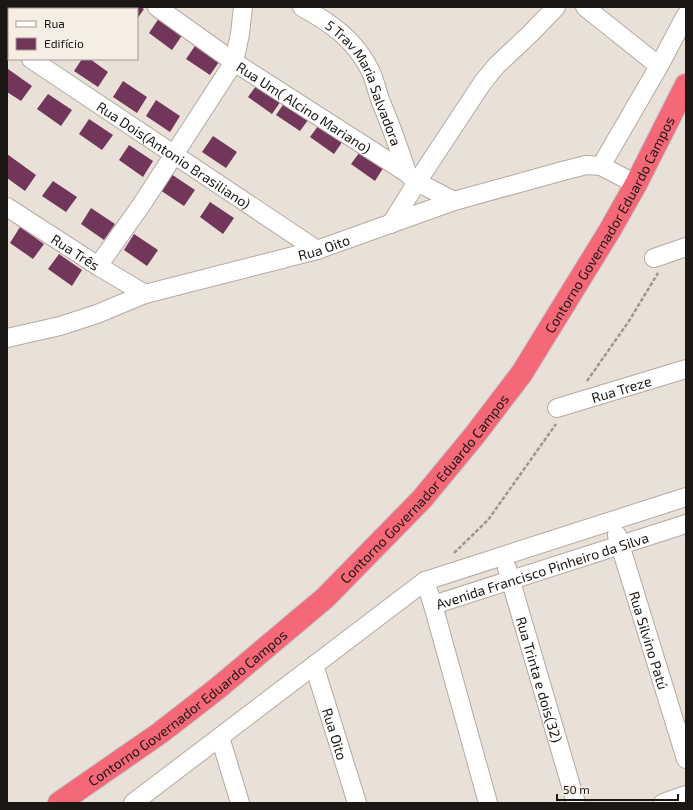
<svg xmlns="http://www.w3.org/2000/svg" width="693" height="810" viewBox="0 0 693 810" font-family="'Exo 2',sans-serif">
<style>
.building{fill:#71365a}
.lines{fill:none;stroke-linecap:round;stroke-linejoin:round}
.street-casing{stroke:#b2aaa2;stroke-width:20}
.highway-casing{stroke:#bfbebd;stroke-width:24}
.path{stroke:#9e9791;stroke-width:2.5;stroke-dasharray:4 2;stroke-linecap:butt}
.street{stroke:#fff;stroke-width:18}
.highway{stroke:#f46878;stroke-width:22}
.labels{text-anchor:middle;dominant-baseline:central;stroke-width:4;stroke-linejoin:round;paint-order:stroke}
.street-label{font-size:14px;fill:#1a1714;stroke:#f6ede5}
</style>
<rect width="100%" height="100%" fill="#e9e0d8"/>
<path class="building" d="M111 7H140L144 9 137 19V9H109Z
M159 18 183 34 172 50 149 33Z
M197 43 221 59 210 75 186 59Z
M82 59H90L108 72 98 87 74 71Z
M8 69 32 86 21 101 7 92Z
M123 81 147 97 137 113 113 97Z
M259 82 283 98 272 114 248 97Z
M48 94 72 110 61 126 37 109Z
M287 99 311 116 300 131 276 115Z
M156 100 180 116 170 132 146 116Z
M89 119 113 135 102 150 79 134Z
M321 122 345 138 334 154 310 137Z
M213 136 237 152 226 168 202 152Z
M129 145 153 161 143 177 119 160Z
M362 149 385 165 375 181 351 164Z
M7 154 36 175 25 191 7 178Z
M171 174 195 190 184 206 160 190Z
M53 181 77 197 66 212 42 196Z
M210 202 234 218 223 234 200 217Z
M91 208 115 224 104 240 81 224Z
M20 227 44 244 33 259 10 243Z
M134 234 158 250 147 266 124 250Z
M59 254 82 270 72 286 48 269Z"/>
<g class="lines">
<defs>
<g id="street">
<path id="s1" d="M157 7 234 62 407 173 417 182 454 201"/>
<path id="s2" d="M302 7C331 23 355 40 370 70 375 80 377 92 381 102 391 126 399 148 407 173"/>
<path d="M585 7 659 66"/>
<path d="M7 43 9 44"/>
<path id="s3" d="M31 59 317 250"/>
<path d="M601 166 659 66 686 15"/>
<path id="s4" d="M7 207 98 266 145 294"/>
<path d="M391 224 417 182 483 82 497 65 530 34 556 7"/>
<path d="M654 258 686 247"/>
<path d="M98 266 142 204 234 62 240 34 243 7"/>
<path id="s5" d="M7 338 60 326 97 314 145 294 317 250 454 201 559 172 586 165 601 166 636 184"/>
<path id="s6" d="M557 408 686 369"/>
<path id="s7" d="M686 497 425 581 433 605 686 524"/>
<path id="s8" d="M617 535 686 759"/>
<path id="s9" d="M507 568 576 803"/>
<path d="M433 605 488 803"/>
<path id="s10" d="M314 665 357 803"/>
<path d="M220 737 240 803"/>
<path d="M133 803 425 581"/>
<path d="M663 803 686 795"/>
</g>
<g id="highway">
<path id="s11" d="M59 803 160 733 218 688 325 598 422 499 474 436 522 373 610 230 636 184 686 85"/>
</g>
</defs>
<use href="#street" class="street-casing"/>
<use href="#highway" class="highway-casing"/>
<path class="path" d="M587 381 629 321 658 273
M454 553 488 520 556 424"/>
<use href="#street" class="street"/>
<use href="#highway" class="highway"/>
</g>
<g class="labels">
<g class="street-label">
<text stroke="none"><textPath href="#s2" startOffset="102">5 Trav Maria Salvadora</textPath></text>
<text stroke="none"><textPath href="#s1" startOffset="178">Rua Um( Alcino Mariano)</textPath></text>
<text stroke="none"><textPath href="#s3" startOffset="172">Rua Dois(Antonio Brasiliano)</textPath></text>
<text stroke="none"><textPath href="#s11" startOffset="808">Contorno Governador Eduardo Campos</textPath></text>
<text stroke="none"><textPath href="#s5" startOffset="330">Rua Oito</textPath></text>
<text stroke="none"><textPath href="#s4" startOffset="82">Rua Três</textPath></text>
<text stroke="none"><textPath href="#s6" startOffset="67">Rua Treze</textPath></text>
<text stroke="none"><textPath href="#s11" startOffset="484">Contorno Governador Eduardo Campos</textPath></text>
<text stroke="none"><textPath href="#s7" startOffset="414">Avenida Francisco Pinheiro da Silva</textPath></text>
<text stroke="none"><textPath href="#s8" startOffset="110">Rua Silvino Patú</textPath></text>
<text stroke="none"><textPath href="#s9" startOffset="116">Rua Trinta e dois(32)</textPath></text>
<text stroke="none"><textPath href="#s11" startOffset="160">Contorno Governador Eduardo Campos</textPath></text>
<text stroke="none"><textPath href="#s10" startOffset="72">Rua Oito</textPath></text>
</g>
</g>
<rect width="693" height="810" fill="none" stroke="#1a1714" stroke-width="16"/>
<rect x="8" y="8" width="130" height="52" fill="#f6ede5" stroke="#9e9791"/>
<rect x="16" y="21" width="20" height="6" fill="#ffffff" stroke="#9e9791"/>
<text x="44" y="28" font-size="12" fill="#1a1714">Rua</text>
<rect x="16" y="38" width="20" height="12" fill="#71365a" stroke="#9e9791"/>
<text x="44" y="48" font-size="12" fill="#1a1714">Edifício</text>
<path d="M557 794v6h121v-6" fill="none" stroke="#1a1714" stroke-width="2"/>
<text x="563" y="794" font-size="12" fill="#1a1714" stroke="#f6ede5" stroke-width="3" paint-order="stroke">50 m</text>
</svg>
